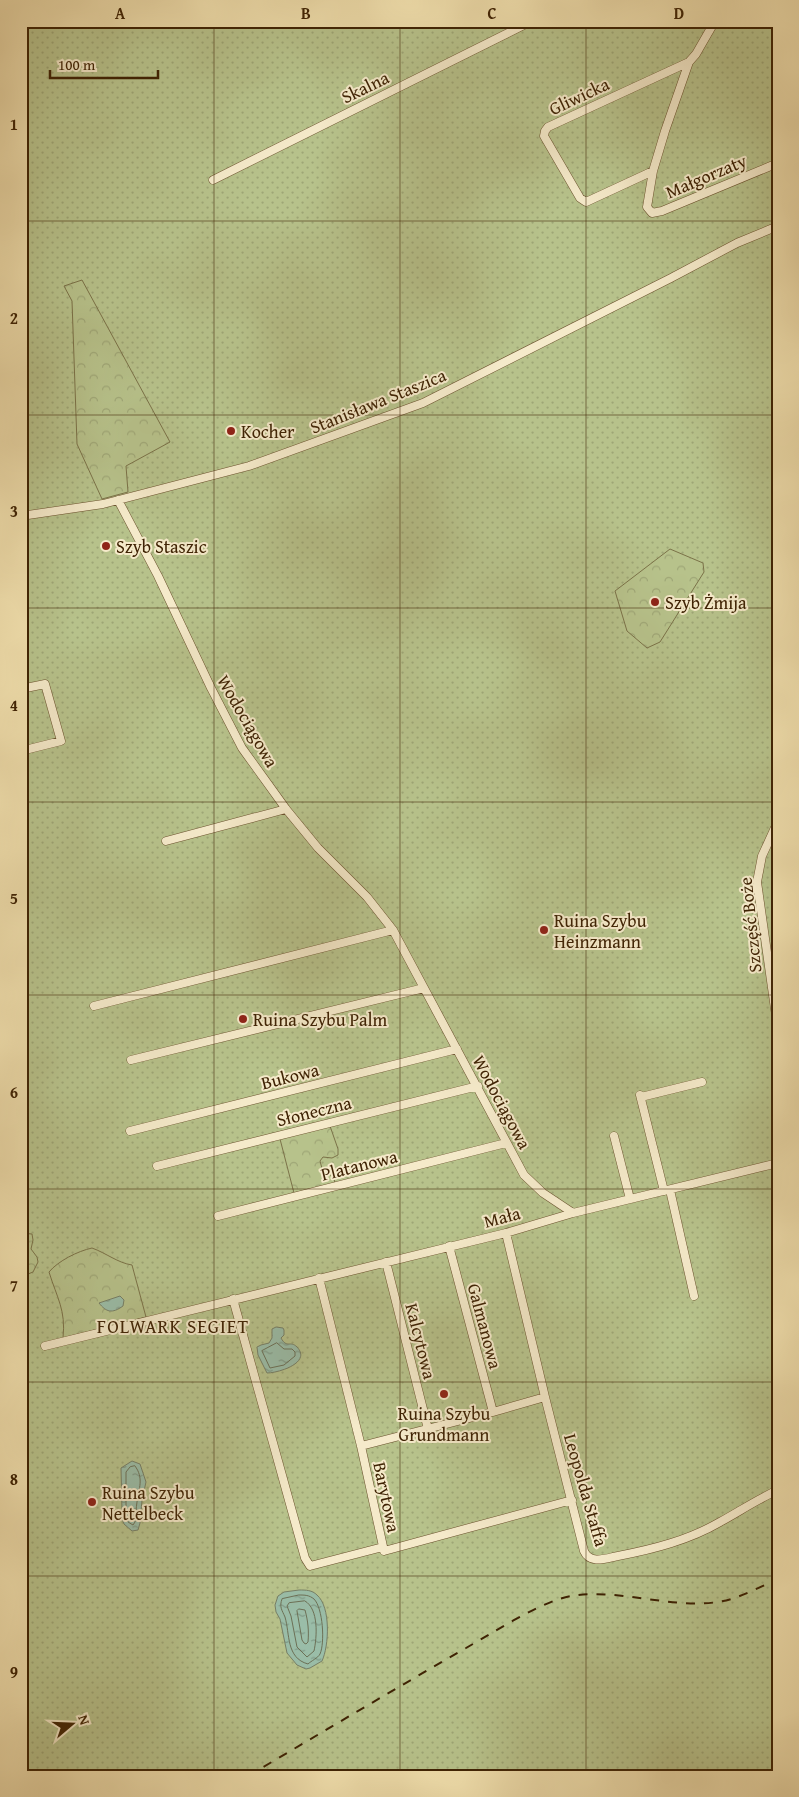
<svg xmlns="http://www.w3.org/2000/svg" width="799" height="1797" viewBox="0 0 799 1797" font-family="'Gentium Book Plus',serif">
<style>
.grass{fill:url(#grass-dots);stroke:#7b7248}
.forest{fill:url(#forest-crowns);stroke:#7b7248}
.water{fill:url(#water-ripples);stroke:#767f66}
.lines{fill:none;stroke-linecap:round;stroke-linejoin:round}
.shore{stroke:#6c7056;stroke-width:1}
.street-casing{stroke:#6b522e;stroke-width:9}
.street{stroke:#f5eaca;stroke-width:8}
.rail{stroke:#3f2304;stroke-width:2;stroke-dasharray:9 9;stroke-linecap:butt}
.grid{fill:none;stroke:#3f2304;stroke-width:1;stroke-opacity:0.55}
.poi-dot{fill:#8f2418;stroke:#f5eaca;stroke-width:2}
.labels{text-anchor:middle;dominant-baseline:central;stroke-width:4;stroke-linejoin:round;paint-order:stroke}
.street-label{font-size:18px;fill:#3f2304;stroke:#f5eaca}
.poi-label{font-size:18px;fill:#3f2304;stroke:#f5eaca;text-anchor:start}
.neighbourhood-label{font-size:19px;letter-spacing:1px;fill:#3f2304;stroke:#f5eaca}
.neatline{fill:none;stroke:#3f2304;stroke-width:2}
.grid-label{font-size:16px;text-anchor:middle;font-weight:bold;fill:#3f2304}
</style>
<defs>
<pattern id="grass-dots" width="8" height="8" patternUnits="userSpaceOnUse" patternTransform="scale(1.25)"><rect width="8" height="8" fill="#b7c28b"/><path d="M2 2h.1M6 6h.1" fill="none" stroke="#9ea676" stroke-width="1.8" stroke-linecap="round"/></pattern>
<pattern id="forest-crowns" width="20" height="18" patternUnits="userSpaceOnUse" patternTransform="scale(1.25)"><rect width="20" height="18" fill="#b7c28b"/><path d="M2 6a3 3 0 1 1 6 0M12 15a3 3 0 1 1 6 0" fill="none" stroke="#9ea676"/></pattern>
<pattern id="water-ripples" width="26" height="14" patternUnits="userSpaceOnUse" patternTransform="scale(1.25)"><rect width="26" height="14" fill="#9abda8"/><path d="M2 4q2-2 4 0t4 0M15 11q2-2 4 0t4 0" fill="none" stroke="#7f9987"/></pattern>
</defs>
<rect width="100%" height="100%" fill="#f0dfad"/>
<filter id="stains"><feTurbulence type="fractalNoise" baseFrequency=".004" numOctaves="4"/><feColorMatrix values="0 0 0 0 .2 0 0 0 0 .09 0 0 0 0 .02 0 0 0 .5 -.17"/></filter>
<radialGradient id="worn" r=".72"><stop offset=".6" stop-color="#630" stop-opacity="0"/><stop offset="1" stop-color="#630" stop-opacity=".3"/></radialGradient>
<path class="grass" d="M21 21H778V1776H21Z"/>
<path class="forest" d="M82 280 170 442 126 466 128 492 102 499 77 444 72 301 64 286Z
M670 549 703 563 704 572 660 642 647 648 627 631 615 591Z
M330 1126 338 1149V1155L332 1158 323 1157 320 1161 323 1172 327 1175H333L335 1183 294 1193 280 1139Z
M21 1233 32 1234 33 1240 31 1249 37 1257 38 1262 33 1272 28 1274 21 1281Z
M92 1248C106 1253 118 1263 132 1265L146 1317 63 1338C66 1310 57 1298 49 1272 58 1261 78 1251 92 1248Z"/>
<path class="water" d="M120 1296 124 1300 123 1306C112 1314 106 1312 99 1303Z
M276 1327 283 1328 284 1330V1335L281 1338C287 1349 290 1340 297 1347 312 1363 278 1373 267 1373L258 1355 257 1347 261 1345 269 1343 272 1338V1329Z
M132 1461 140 1464 146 1482 142 1500 140 1523 138 1530 132 1531 124 1524 121 1516 122 1512 121 1468Z
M299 1590C306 1590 312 1590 317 1595 331 1607 329 1646 322 1661L310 1668 306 1669 297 1665 287 1653 280 1619 276 1612 275 1605 278 1596 284 1592Z"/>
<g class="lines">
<path class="shore" d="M277 1343 284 1349H292L295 1352V1356L284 1365 270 1368 262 1351Z
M135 1466C144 1478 139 1488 137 1502 136 1508 136 1515 135 1522L133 1525 128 1522 126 1516V1472L130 1467Z
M299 1595C305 1595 309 1595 314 1599 323 1608 325 1643 320 1654 318 1658 311 1661 308 1664 286 1658 290 1634 285 1617 282 1610 279 1607 282 1599Z
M305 1601C319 1609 317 1637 314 1651L307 1657 297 1647 291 1616 287 1606 289 1603Z
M299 1609 305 1610C308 1621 309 1631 308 1642L306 1644 304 1643 302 1640 297 1611Z"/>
<defs>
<path id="street" d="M715 21 696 54 689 62 665 131 653 171 647 207 652 213 662 211 778 163
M653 171 586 202 580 198 544 136 545 131 548 127 689 62
M213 180 532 21
M118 500 158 576 211 688 242 748 286 809 318 848 367 897 393 930 524 1175 543 1193 573 1213
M21 516 103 504 249 466 423 403 671 278 737 243 778 226
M21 689 45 684 61 741 21 751
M778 821 762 856 757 882 778 1030
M166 841 286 809
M94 1006 393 930
M131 1060 424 988
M640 1095 664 1191
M641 1097 702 1082
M130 1131 457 1049
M614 1136 630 1199
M157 1166 478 1086
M670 1190 694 1296
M218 1216 506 1143
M506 1233 545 1397 584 1551C590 1565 607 1558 618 1556 654 1549 689 1540 720 1522 740 1511 758 1499 778 1490
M449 1246 493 1412
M386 1262 428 1429
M319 1278 361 1446
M233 1299 305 1558 310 1566 383 1547
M45 1346 506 1233 573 1213 778 1163
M545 1397 493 1412 361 1446 384 1551 572 1500"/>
</defs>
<use href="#street" class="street-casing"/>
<use href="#street" class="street"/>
<path class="rail" d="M248 1776C321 1733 393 1690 466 1648 494 1632 542 1601 571 1596 620 1588 669 1609 718 1602 739 1599 759 1587 778 1579"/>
</g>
<path class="grid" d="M214 21V1776M400 21V1776M586 21V1776M21 221H778M21 415H778M21 608H778M21 802H778M21 995H778M21 1189H778M21 1382H778M21 1576H778"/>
<g class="poi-dot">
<circle cx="231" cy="431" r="5"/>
<circle cx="106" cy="546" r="5"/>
<circle cx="655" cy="602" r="5"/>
<circle cx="544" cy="930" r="5"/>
<circle cx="243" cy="1019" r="5"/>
<circle cx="444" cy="1394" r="5"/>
<circle cx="92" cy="1502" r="5"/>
</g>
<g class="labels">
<g class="street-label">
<text transform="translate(365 87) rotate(-26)">Skalna</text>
<text transform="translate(579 96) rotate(-25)">Gliwicka</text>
<text transform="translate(706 176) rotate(-23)">Małgorzaty</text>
<text transform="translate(378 401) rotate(-22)">Stanisława Staszica</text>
<text transform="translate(248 721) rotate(60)">Wodociągowa</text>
<text transform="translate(750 925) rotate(-96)">Szczęść Boże</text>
<text transform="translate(290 1076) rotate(-14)">Bukowa</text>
<text transform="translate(502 1102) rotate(62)">Wodociągowa</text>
<text transform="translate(314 1111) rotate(-14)">Słoneczna</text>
<text transform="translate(359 1165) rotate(-14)">Platanowa</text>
<text transform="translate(502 1217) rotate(-15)">Mała</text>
<text transform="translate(485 1326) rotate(75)">Galmanowa</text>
<text transform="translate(421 1341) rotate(76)">Kalcytowa</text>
<text transform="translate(586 1490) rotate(74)">Leopolda Staffa</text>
<text transform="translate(387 1497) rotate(78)">Barytowa</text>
</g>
<g class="poi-label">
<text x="241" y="431">Kocher</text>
<text x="116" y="546">Szyb Staszic</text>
<text x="665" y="602">Szyb Żmija</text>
<text x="554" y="920">Ruina Szybu<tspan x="554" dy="21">Heinzmann</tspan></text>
<text x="253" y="1019">Ruina Szybu Palm</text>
<text x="444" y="1413" text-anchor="middle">Ruina Szybu<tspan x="444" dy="21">Grundmann</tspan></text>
<text x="102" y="1492">Ruina Szybu<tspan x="102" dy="21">Nettelbeck</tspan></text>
</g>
<g class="neighbourhood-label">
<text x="173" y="1326">FOLWARK SEGIET</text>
</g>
</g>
<rect width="799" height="1797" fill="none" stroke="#f0dfad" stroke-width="55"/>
<g transform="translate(72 1724) rotate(71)" stroke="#f5eaca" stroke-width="4" paint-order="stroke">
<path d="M0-4L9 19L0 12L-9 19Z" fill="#3f2304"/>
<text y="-8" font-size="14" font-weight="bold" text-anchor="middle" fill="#3f2304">N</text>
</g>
<path d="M50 70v8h108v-8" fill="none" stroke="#3f2304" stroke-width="2.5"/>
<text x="58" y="70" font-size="15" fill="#3f2304" stroke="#f5eaca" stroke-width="4" paint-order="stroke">100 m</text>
<rect x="28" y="28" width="744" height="1742" class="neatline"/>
<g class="grid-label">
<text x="120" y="19">A</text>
<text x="306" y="19">B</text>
<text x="492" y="19">C</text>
<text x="679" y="19">D</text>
<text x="14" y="130">1</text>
<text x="14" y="324">2</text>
<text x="14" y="517">3</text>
<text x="14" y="711">4</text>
<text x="14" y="904">5</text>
<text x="14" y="1098">6</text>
<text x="14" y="1291">7</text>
<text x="14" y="1485">8</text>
<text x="14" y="1678">9</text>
</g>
<rect width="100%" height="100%" filter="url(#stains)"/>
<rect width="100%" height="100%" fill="url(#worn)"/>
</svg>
